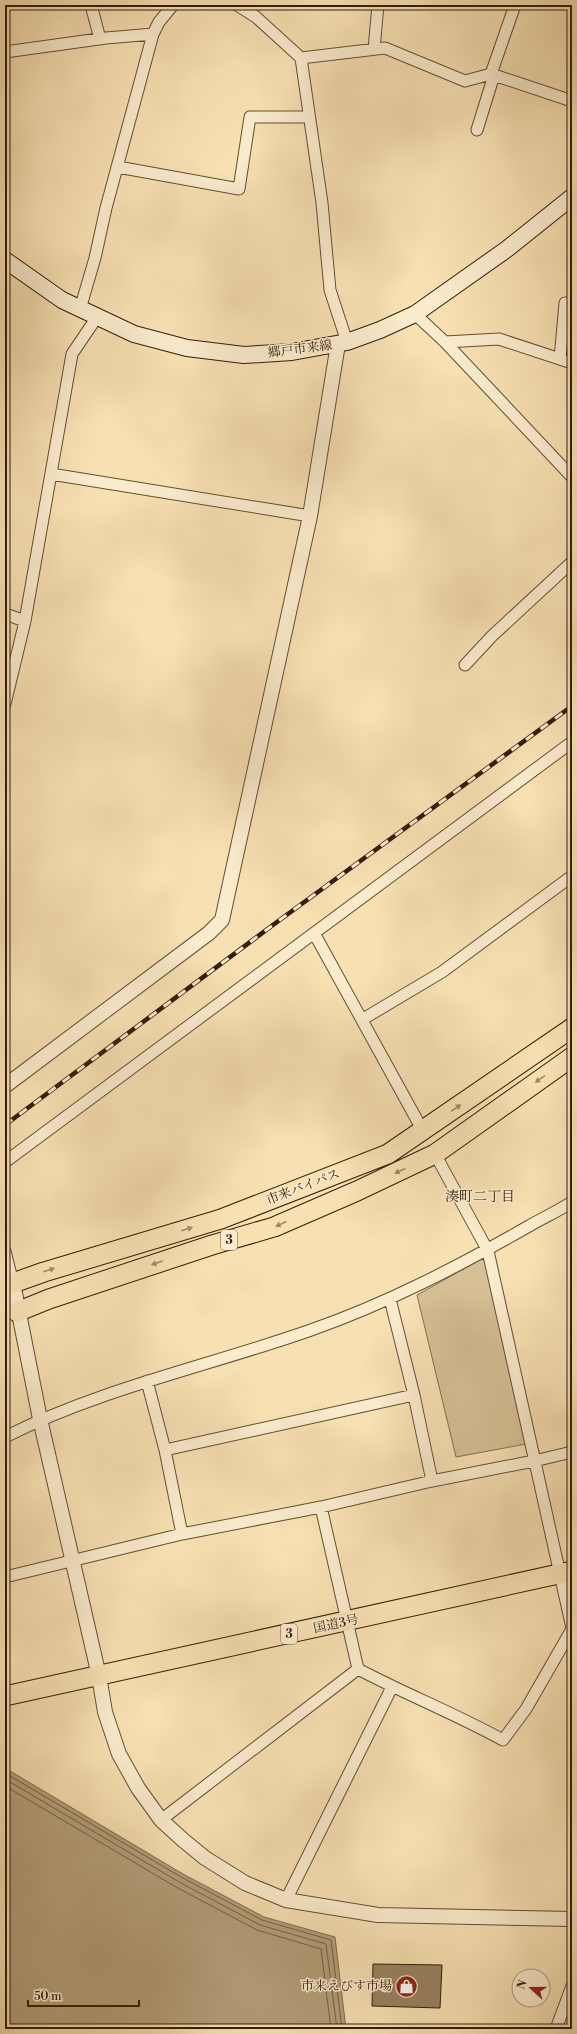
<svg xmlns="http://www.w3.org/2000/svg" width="577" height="2034" viewBox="0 0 577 2034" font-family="'Libre Bodoni','Noto Serif JP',serif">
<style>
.green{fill:#d6bf95;stroke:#846e50}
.water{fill:#b49e79;stroke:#806a4d}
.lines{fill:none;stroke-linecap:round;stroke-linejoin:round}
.shore{stroke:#745e42;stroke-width:1}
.building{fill:#998261;stroke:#331d0a}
.minor-casing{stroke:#644e34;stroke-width:13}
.tertiary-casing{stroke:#644e34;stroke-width:16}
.secondary-casing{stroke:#331d0a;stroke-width:18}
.trunk-casing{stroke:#331d0a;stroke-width:21}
.minor{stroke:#faebcd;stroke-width:11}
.tertiary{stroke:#faebcd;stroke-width:14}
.secondary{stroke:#faebcd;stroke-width:16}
.trunk{stroke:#f7e0b2;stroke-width:19}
.rail-casing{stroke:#331d0a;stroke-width:4.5}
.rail{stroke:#faebcd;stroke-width:3;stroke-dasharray:9;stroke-linecap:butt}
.oneway{fill:#9f8866}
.labels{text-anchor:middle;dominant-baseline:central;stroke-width:3;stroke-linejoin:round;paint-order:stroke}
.shield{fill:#faebcd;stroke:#6f5b44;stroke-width:1}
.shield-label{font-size:12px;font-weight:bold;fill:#331d0a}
.street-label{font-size:13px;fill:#331d0a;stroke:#faebcd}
.poi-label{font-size:13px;fill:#331d0a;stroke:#faebcd;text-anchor:end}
.neighbourhood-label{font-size:14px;fill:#331d0a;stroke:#faebcd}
</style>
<rect width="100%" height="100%" fill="#f7e0b2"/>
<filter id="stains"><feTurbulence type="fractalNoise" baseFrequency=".005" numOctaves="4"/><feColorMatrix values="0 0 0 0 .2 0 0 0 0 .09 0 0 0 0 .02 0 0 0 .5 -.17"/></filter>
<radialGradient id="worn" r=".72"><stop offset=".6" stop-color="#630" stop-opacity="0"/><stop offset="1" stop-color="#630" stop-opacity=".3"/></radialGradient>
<path class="green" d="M485 1257 526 1444 456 1457 417 1295Z"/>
<path class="water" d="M5 1768 183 1874 264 1917 335 1937 346 2029H5Z"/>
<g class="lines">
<path class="shore" d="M5 1773 181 1877 262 1920 331 1940 342 2029
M5 1779 179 1882 260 1925 326 1944 337 2029
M5 1786 176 1887 257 1930 321 1949 331 2029"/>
</g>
<path class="building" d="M373 1964 442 1965 440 2008 372 2006Z"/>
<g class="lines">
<defs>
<path id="minor" d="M91 5 100 39
M237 5 256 17 301 58 322 203 330 290 347 342
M374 49 378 5
M5 52 106 38 153 34
M301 58 385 48 465 81 491 74 572 101
M491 74 515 5
M477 130 494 75
M118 167 239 189 250 117H309
M80 309 95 258 106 208 153 34 159 22 173 5
M415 314 445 342 572 477
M445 342 499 339 572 363
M560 359 565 303
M51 474 310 516
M5 614 25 621
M465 665 492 636 572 562
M5 704 25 621 72 354 97 317
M314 933 423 1131
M363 1019 442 972 572 876
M435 1154 488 1251 572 1628
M5 1162 572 742
M5 1251 13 1283
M390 1299 414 1395 432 1481
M147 1381 165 1450 182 1534
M5 1437C102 1388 209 1366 311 1330 388 1303 459 1266 529 1226 543 1218 558 1211 572 1202
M165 1450 414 1395
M321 1507 358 1669C405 1694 456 1714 503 1740L526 1709 572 1629
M5 1577 182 1534 321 1507 432 1481 534 1461 572 1452
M161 1820 358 1669
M286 1900 392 1687
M556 2029 572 1986"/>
<path id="tertiary" d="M5 1086 209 933 222 920 310 516 338 344
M5 1287 13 1283 40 1419 99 1676 105 1712 119 1754 138 1788 161 1820 183 1840 205 1858 245 1883 286 1900 378 1915 572 1919"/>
<path id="secondary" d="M5 260 62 300 134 334 187 348 244 355 292 352 347 342 380 330 415 314 507 249 572 197"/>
<path id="trunk" d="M13 1283 44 1272 221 1219 388 1154 572 1028
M17 1312 49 1299 212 1245 274 1227 357 1191 435 1154 572 1057
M5 1696 572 1571"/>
</defs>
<use href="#minor" class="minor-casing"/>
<use href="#tertiary" class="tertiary-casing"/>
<use href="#secondary" class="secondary-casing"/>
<use href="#trunk" class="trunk-casing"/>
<use href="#minor" class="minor"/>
<use href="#tertiary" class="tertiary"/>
<use href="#secondary" class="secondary"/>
<use href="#trunk" class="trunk"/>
<defs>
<path id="rail" d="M5 1125 277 922 572 706"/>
</defs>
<use href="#rail" class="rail-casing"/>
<use href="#rail" class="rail"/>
</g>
<defs><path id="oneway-solid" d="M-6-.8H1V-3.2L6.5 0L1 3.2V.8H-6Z"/></defs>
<g class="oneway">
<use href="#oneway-solid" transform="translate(540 1079) rotate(145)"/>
<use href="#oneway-solid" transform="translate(456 1108) rotate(-35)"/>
<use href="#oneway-solid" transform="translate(400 1171) rotate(155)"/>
<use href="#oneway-solid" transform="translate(281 1224) rotate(156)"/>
<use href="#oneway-solid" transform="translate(187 1229) rotate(-17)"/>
<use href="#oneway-solid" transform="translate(157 1263) rotate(161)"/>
<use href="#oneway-solid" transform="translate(49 1270) rotate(-17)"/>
</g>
<defs>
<symbol id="shop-disc" viewBox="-11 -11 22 22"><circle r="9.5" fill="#8f2418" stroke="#faebcd"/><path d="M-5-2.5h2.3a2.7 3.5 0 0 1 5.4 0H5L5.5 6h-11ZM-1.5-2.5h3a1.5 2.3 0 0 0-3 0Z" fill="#fff"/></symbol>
</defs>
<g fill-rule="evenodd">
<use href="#shop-disc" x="394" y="1974" width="25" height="25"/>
</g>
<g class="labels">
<g class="shield">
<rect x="221" y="1230" width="16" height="20" rx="3"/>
<rect x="281" y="1624" width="16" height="20" rx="3"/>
</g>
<g class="shield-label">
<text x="229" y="1240">3</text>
<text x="289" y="1634">3</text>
</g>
<g class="street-label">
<text transform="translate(300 349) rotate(-7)">郷戸市来線</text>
<text transform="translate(303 1187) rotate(-21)">市来バイパス</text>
<text transform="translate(336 1624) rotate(-12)">国道3号</text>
</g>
<g class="poi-label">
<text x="392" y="1986">市来えびす市場</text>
</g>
<g class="neighbourhood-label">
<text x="480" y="1197">湊町二丁目</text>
</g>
</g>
<rect width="577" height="2034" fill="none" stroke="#f7e0b2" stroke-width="20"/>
<rect x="6" y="6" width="565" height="2022" fill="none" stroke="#331d0a" stroke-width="2"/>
<rect x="10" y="10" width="557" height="2014" fill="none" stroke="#331d0a"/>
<g transform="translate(531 1988) rotate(291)"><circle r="19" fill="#faebcd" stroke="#aa997f"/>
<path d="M0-3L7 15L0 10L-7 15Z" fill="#8f2418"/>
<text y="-6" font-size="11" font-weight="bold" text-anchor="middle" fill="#331d0a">N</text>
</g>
<path d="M28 2000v6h111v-6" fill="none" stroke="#331d0a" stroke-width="2"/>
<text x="34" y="2000" font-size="12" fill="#331d0a" stroke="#faebcd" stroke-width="3" paint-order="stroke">50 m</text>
<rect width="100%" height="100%" filter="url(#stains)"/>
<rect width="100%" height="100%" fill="url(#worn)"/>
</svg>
